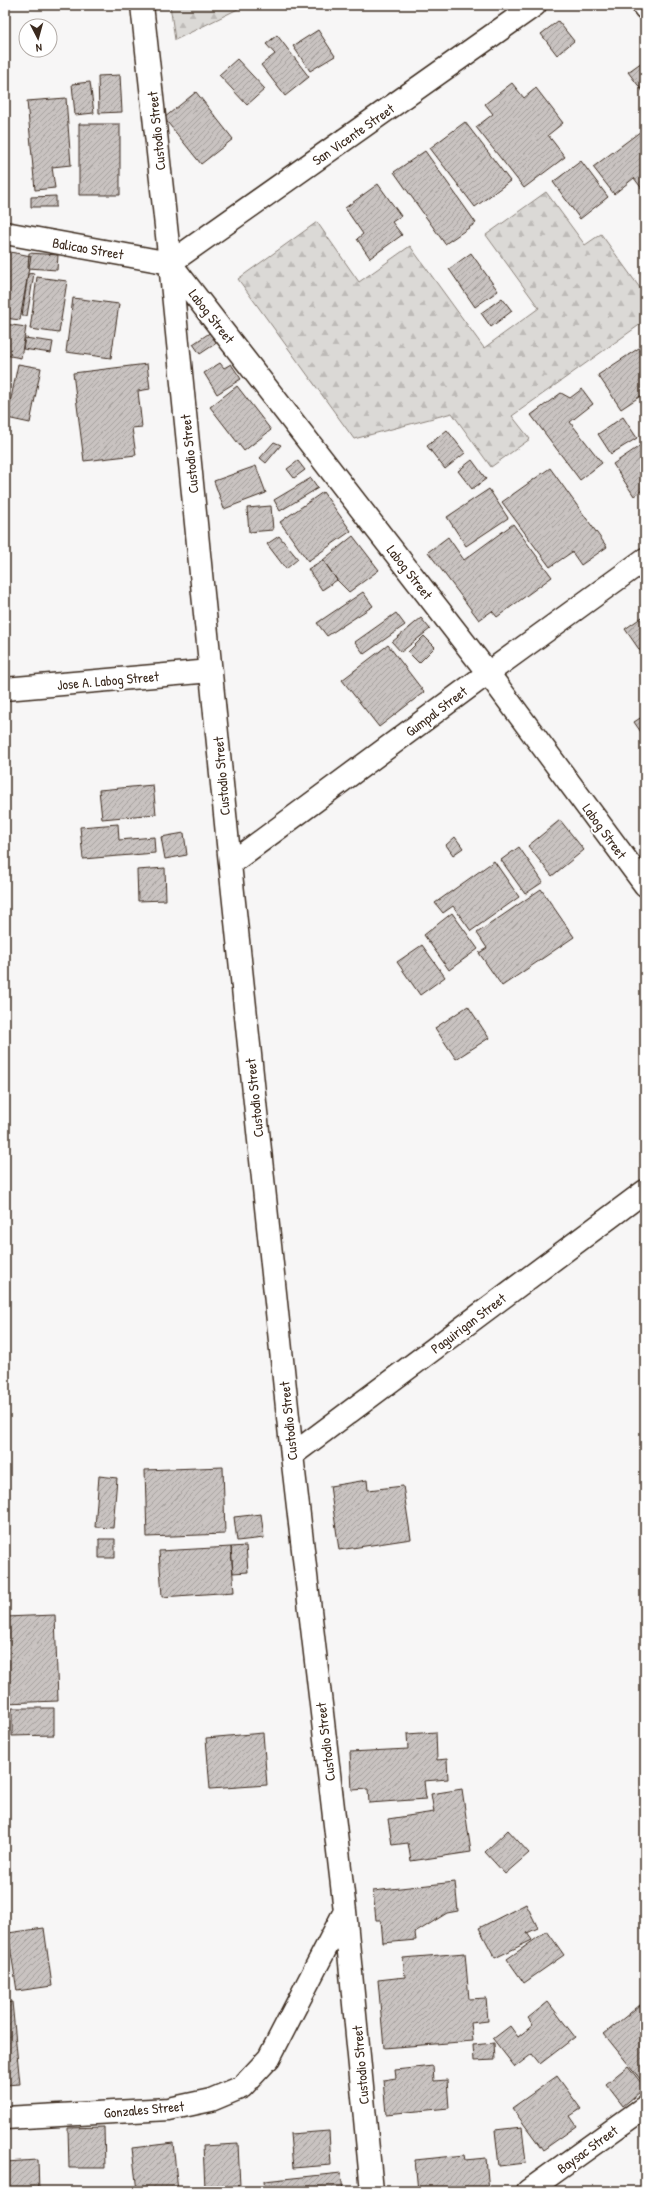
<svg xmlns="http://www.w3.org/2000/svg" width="650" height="2196" viewBox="0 0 650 2196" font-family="'Patrick Hand',sans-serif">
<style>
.forest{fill:url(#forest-firs);stroke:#8b827a}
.building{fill:url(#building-hatch);stroke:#3b2a1e}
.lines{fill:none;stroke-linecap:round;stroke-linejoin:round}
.minor-casing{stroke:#3b2a1e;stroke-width:25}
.minor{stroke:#fff;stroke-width:22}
.labels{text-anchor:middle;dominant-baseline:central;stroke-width:4;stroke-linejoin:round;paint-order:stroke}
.street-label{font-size:14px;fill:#3b2a1e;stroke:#fff}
</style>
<defs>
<pattern id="forest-firs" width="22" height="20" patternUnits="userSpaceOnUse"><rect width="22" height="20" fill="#dbd9d6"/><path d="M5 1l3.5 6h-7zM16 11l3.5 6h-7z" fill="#bdbab7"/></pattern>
<pattern id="building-hatch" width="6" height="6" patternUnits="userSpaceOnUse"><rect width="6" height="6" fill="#c9c3c1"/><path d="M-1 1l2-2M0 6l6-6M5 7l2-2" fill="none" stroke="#a49f9c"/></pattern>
</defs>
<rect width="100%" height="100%" fill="#f7f6f6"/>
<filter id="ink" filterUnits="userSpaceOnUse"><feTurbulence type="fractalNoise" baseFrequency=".025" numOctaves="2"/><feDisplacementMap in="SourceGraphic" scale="8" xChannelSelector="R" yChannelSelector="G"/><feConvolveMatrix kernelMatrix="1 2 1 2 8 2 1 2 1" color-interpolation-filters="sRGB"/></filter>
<g filter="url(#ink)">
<path class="forest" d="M170 5H246L175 40Z
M546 192 585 245 601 234 645 295V321L512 416 530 439 491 467 452 413 354 439 238 279 317 222 359 282 410 246 484 348 539 308 486 235Z"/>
<path class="building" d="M558 21 574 41 557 55 541 34Z
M318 30 335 56 310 71 293 46Z
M277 35 309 77 285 96 261 65 275 54 266 44Z
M237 59 265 89 247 105 219 75Z
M642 62 645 67 644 93 628 72Z
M120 75 122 112 99 113 98 76Z
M90 82 94 113 75 115 72 84Z
M512 83 524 98 536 88 563 123 548 135 565 157 524 188 476 127 493 114 485 104Z
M196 92 233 139 201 164 164 118Z
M66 98 71 165 52 167 55 188 35 190 27 101Z
M465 122 510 181 475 207 430 148Z
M79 124H120V195H79Z
M645 128V193L634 178 614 194 593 167Z
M425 151 476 223 445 244 394 172Z
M581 161 608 197 580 219 553 182Z
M378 184 401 216 392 222 402 235 370 258 357 239 363 234 345 208Z
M56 196V207H31V197Z
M5 251 31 256 20 320 5 318Z
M29 253 58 255 57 270 28 268Z
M471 253 498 291 475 307 449 269Z
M34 273 27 316H22L28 274Z
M37 277 67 281 59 333 30 329Z
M73 298 119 304 111 358 66 352Z
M502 298 512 311 491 327 481 313Z
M5 324 26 327 21 358 5 355Z
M211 332 218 342 200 354 193 344Z
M25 338 53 342 51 353 23 349Z
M645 344V393L621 409 598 375Z
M220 363 224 368 231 364 241 379 217 394 204 373Z
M18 364 41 368 30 423 7 418Z
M147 364 150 389 138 391 142 427 132 428 136 455 84 461 73 373Z
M237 386 271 430 244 451 210 407Z
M582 389 593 404 570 422 602 463 580 480 531 415 561 393 570 398Z
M623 417 637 438 611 454 598 434Z
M447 430 465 453 445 469 427 446Z
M274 442 281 445 266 463 260 458Z
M641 445 645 451V488L634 496 613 464Z
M472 460 486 479 472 489 458 471Z
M298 461 305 470 294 478 287 469Z
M256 466 266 493 224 509 214 481Z
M550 468 607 547 581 565 572 552 550 567 502 502Z
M311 478 318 488 280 511 274 500Z
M489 489 508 518 466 546 447 517Z
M323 492 351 531 308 561 280 522Z
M271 506 273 530 249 532 247 508Z
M513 524 552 577 497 617 492 611 479 620 428 552 448 537 464 560Z
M279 536 298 559 286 569 267 544Z
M353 536 379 570 349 592 337 580 323 560Z
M323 560 337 580 322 590 308 569Z
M363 592 373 606 327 636 317 623Z
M396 613 405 625 364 654 355 642Z
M645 615V658L625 629Z
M421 618 430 629 401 652 392 642Z
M424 636 435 647 419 663 408 652Z
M388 645 424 692 379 727 342 680Z
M645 715V738L634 722Z
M153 785 156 814 102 819 99 790Z
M560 820 584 850 552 876 528 846Z
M118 824 119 840 154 837 155 853 83 859 80 827Z
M184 833 187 855 165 859 161 837Z
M455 837 463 848 453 855 446 845Z
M519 847 543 882 525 894 501 860Z
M494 861 519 897 471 931 453 906 443 913 435 903Z
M165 868 166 900 138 901 137 870Z
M541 889 574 937 502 986 479 953 487 948 477 933Z
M452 913 478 949 449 970 424 935Z
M422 945 445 977 420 995 397 962Z
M468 1006 489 1038 456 1059 435 1028Z
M645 1238V1248L640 1242Z
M223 1467 225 1534 147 1537 145 1470Z
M99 1476 117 1478 113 1528 95 1527Z
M367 1480 368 1490 403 1486 411 1539 339 1550 330 1486Z
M261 1514 264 1538 237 1541 234 1517Z
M99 1539H115V1558H99Z
M246 1546 248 1572 233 1573 231 1547Z
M231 1547 234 1592 162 1597 159 1551Z
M55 1615 58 1701 5 1703V1617Z
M12 1708H54V1735L12 1736Z
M436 1732 437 1760 447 1759 448 1779 424 1781 426 1799 369 1803 368 1789 352 1790 350 1752 408 1749 407 1734Z
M263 1733 267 1785 210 1789 206 1738Z
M462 1789 471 1852 411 1861 408 1843 392 1845 388 1819 434 1812 431 1794Z
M508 1830 529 1853 505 1874 485 1852Z
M455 1882 458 1911 447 1913 415 1933 416 1940 383 1943 381 1920H376L373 1891Z
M526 1904 538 1928 527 1933 532 1940 495 1958 479 1928Z
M44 1928 52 1986 17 1991 8 1933Z
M547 1931 564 1955 524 1983 507 1959Z
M465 1953 469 1999 486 1998 488 2021 471 2023 473 2041 384 2048 378 1980 405 1977 403 1958Z
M645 2001V2085L604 2034Z
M12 2002 20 2084 5 2085V2003Z
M548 2002 575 2037 540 2064 532 2054 515 2067 493 2039 510 2026 518 2037 533 2025 528 2018Z
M494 2043 495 2060 474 2061 473 2045Z
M433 2066 434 2081 447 2080 449 2108 386 2114 383 2080 396 2078 395 2070Z
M628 2066 645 2088 623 2106 606 2084Z
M557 2076 581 2109 570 2116 577 2126 543 2150 512 2108Z
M104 2127 105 2168H69L68 2128Z
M522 2127 526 2163 499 2166 495 2130Z
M329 2131 331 2165 293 2168 290 2134Z
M173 2143 178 2191H137L132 2148Z
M238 2144 240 2186 205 2188 203 2146Z
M464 2155 465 2160 486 2158 489 2191H418L415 2160Z
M38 2160 39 2191H5V2162Z
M341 2173 343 2191H265L264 2181Z"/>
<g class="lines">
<defs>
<path id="minor" d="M142 5 170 263 230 864 292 1455 345 1911 372 2191
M643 5 645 8
M5 233 170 263
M170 263 488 673 645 885
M170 263 535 5
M5 689 211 671
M230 864 488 673 645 559
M292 1455 645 1191
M5 2118 169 2109 211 2100 242 2087 269 2058 345 1911
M528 2191 645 2107"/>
</defs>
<use href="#minor" class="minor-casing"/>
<use href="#minor" class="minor"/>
</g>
</g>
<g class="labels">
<g class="street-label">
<text transform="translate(156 131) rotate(-96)">Custodio Street</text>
<text transform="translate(353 134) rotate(-35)">San Vicente Street</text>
<text transform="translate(88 248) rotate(10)">Balicao Street</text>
<text transform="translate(212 316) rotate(52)">Labog Street</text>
<text transform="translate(189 454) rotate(-96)">Custodio Street</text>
<text transform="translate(410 572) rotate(52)">Labog Street</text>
<text transform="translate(108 680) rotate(-5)">Jose A. Labog Street</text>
<text transform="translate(436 711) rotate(-37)">Gumpal Street</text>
<text transform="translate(221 776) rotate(-95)">Custodio Street</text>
<text transform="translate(605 831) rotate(54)">Labog Street</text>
<text transform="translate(254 1098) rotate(-96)">Custodio Street</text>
<text transform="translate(468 1323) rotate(-37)">Paguirigan Street</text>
<text transform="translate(288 1421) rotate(-96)">Custodio Street</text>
<text transform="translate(325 1742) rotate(-97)">Custodio Street</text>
<text transform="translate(360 2065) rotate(-95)">Custodio Street</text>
<text transform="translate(144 2109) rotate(-5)">Gonzales Street</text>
<text transform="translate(587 2149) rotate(-36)">Baysac Street</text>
</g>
</g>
<rect width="650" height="2196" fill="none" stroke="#fff" stroke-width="20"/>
<rect x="10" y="10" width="630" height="2176" fill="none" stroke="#3b2a1e" stroke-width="1.5" filter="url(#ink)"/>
<g transform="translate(38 38) rotate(174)"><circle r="19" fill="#ffffff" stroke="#b1aaa5"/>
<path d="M0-3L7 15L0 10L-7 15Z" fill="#3b2a1e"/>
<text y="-6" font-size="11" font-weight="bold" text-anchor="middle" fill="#3b2a1e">N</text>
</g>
</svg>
